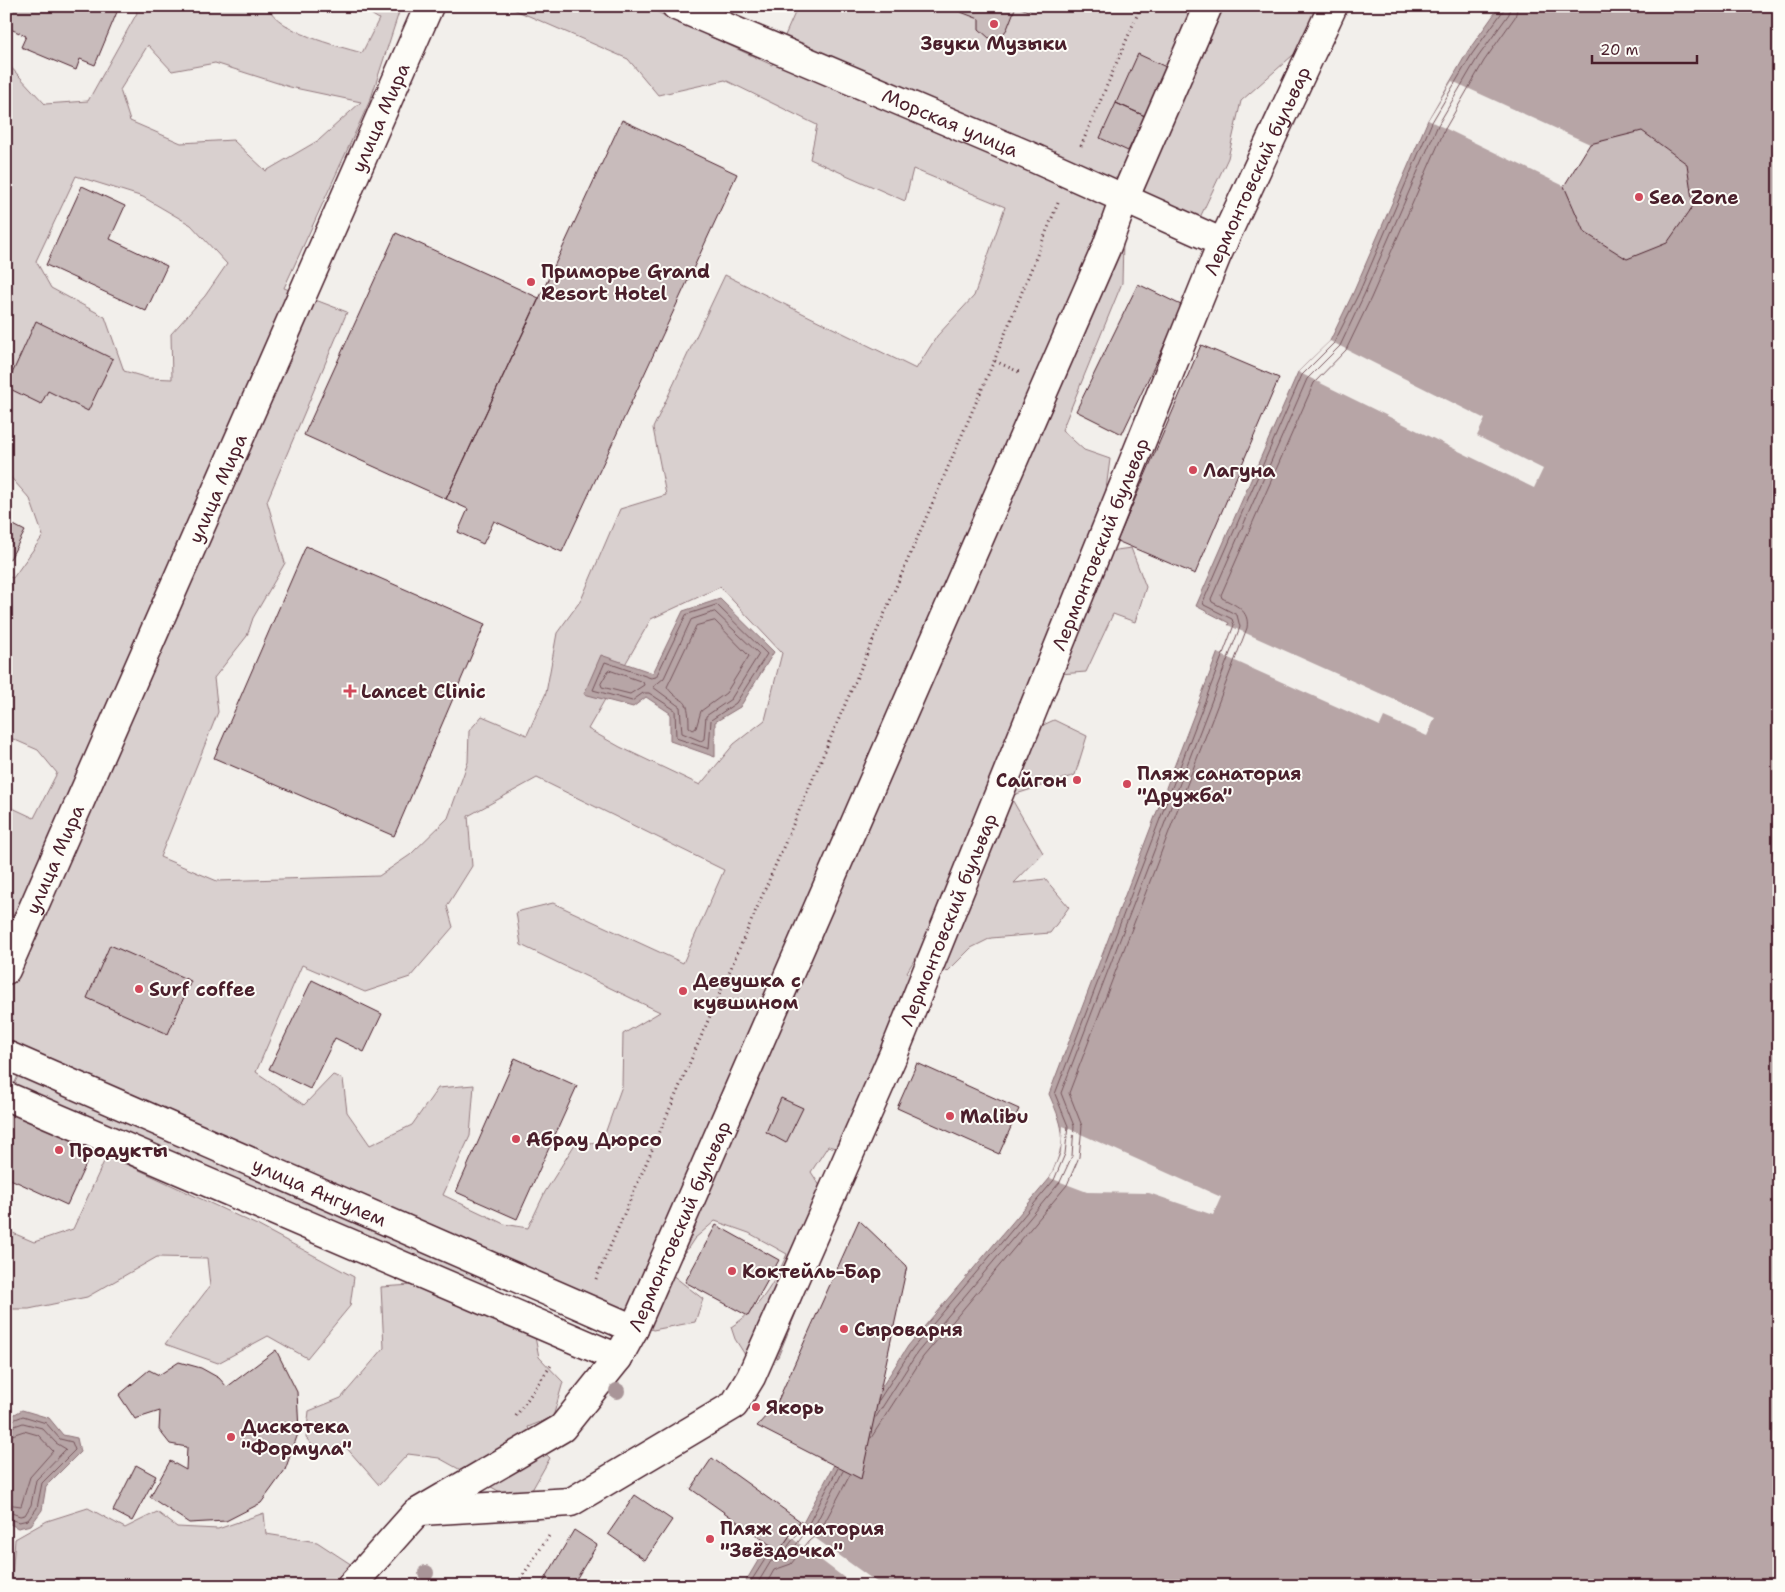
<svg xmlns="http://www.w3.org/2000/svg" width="1785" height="1592" viewBox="0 0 1785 1592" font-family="'Shantell Sans',sans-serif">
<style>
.green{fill:#d9d0cf;stroke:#92787d;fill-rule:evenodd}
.water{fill:#b7a5a6;stroke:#8b6f75}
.pier{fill:#f2efeb}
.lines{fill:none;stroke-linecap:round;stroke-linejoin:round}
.shore{stroke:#76555c;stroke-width:1}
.building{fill:#c8bbbb;stroke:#4a1f2b}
.street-casing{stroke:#4a1f2b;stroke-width:31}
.path{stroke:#4a1f2b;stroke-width:3;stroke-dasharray:1 4;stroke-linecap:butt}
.street{stroke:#fdfcf7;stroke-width:28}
.tree{fill:#a99598}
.poi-dot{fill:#d1495b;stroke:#fdfcf7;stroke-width:2}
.labels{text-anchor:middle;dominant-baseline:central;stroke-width:4;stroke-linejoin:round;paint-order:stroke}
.poi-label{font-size:19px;font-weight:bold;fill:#4a1f2b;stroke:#fdfcf7;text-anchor:start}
.street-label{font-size:19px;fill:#4a1f2b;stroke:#fdfcf7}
</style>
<rect width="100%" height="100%" fill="#f2efeb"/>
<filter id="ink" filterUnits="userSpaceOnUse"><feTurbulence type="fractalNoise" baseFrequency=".02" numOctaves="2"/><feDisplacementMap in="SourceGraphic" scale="10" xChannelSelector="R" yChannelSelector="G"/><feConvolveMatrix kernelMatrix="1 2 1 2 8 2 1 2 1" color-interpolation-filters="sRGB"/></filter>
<g filter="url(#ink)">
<path class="green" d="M134 6H267C280 33 335 45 362 53L379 19 358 6H401L371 98 284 288 347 312 267 501 285 563 253 618 247 636 214 678 218 712 160 857 217 881 379 876 410 855 448 818 468 762 469 731 482 716 527 735 546 693 557 633 581 600 620 509 666 495 653 428 725 275 916 369 937 336 974 296 1005 207 913 169 905 201 810 159 817 125 725 80 658 95 628 59 506 6H644L772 65 798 6H1320L1318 33 1241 101 1228 158 1196 226 1124 199 1122 283 1062 430 1084 450 1110 459 1105 497 1109 551 1131 548 1146 587 1135 622 1113 614 1086 672 1060 674 1024 734 1054 720 1087 736 1075 775 1010 796 1043 853 1014 883 1045 879 1069 907 1050 933 991 938 971 948 947 972 920 950 907 972 932 991 858 1154 828 1146 811 1172 837 1212 778 1357 754 1369 735 1339 731 1327C759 1309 774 1284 787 1254L749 1233 715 1221 694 1239 671 1274 703 1299 695 1322 653 1330 503 1264 462 1245 408 1214 348 1197 34 1059 6 1037V805L34 818 57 773 38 750 6 736V576L13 578 43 536 30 499 6 472V62L45 104 88 101 137 13ZM148 45 172 71 215 63 290 87 361 102 319 140 266 171 233 140 181 143 130 121 120 90ZM76 176 143 197 191 225 227 264 205 296 171 334 172 379 148 378 124 371 105 317 51 288 36 261ZM720 587 782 653 765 720 734 744 700 785 620 747 588 729 651 619ZM537 778 724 870 683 963 553 903 516 912 521 945 660 1012 623 1034 622 1086 602 1142 575 1144 545 1192 528 1228 504 1224 443 1195 470 1136 474 1085 438 1088 412 1125 370 1145 347 1112 343 1079 333 1075 304 1105 256 1072 302 965 365 992 410 977 453 927 447 906 472 866 468 816Z
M23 1065 493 1271 482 1295 12 1089Z
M107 1155 257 1225 354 1277 350 1306 307 1358 268 1336 218 1363 165 1344 210 1286 207 1258 157 1257 87 1297 29 1309H6V1230L34 1242 73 1229Z
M412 1285 470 1298 533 1327 539 1357 563 1382 553 1417 528 1427 533 1442 550 1458 532 1490 511 1498 439 1458 408 1454 379 1485 344 1445 320 1454 306 1438 309 1411 341 1398 384 1348 381 1287Z
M88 1508 125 1528 157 1512 177 1527 218 1529 264 1513 266 1534 317 1542 352 1565 338 1586H18L12 1577 15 1539 47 1521Z"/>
<path class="water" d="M1500 6H1779V1586H743L768 1544 779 1551 800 1521 803 1523 844 1446 908 1346 1050 1178C1067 1139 1066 1133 1049 1094L1229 623 1196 606 1298 372 1330 341 1354 291 1428 120 1468 51Z
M720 599 774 652 740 707 715 722V757L670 741V713L646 697 633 707 584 694 601 655 653 673 683 611Z
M22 1410 49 1418 63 1435 77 1438 80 1452 46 1486 42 1510 31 1525 18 1528 6 1522V1419Z"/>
<path class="pier" d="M1452 81 1590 144 1642 131 1687 164 1693 206 1667 243 1627 259 1584 232 1564 186 1428 120Z
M1330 341 1485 419 1477 436 1543 469 1534 488 1298 372Z
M1221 622 1435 718 1427 736 1384 717 1380 726 1215 652 1226 624Z
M1063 1126 1221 1197 1213 1215 1149 1193 1087 1192 1050 1178 1061 1153Z
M797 1525 882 1586H855L789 1536Z"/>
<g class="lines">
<path class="shore" d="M717 605 767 654 736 703 711 720 709 749 676 738 675 710 649 693H643L632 701 593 690 605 662 651 678 656 677 686 615Z
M715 612 759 654 731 699 706 716 704 739 701 741 682 733 680 707 653 687 664 678 691 620Z
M715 621 749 656 726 693 701 711 696 728 693 730 689 727C689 691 681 707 667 687L696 626Z
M609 670 643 682 644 685 630 694 602 687 601 684Z
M879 1400 912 1349 1054 1180 1065 1154 1068 1126 1055 1094 1234 625 1232 619 1204 605 1203 602 1302 375 1334 343 1359 293 1432 122 1472 54 1503 11 1504 6
M876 1417 917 1353 1060 1182 1072 1156 1074 1126 1061 1093 1240 627 1237 615 1212 602 1211 599 1307 379 1340 346 1364 295 1438 125 1478 57 1509 14 1510 6
M6 1423 23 1416 46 1423 60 1439 72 1442 75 1450 42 1483 37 1508 28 1520 19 1522 6 1518
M6 1429 23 1423 42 1428 56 1443 66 1449 36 1480 31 1505 25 1515 20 1516 6 1511
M6 1437 24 1431 38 1435 53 1451 30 1477 21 1506 6 1504
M871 1438 923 1357 1067 1185 1079 1157 1082 1126 1069 1093 1247 628C1250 610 1235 605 1222 598L1221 595 1314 383 1346 350 1371 298 1445 129 1484 61 1515 17 1518 6
M748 1586 769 1553 782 1554 801 1529 808 1525 838 1468
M756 1586 771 1561 786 1559 804 1534 813 1529 843 1471
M765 1586 774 1570 791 1564 809 1541 819 1533 850 1475"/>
</g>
<path class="building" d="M6 6H103L117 12 95 65 80 59 76 70 21 47 26 36 6 27Z
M954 6H1016L1007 29 1001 37 989 38 979 29V19L953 9Z
M1016 6H1035L1028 11Z
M1138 54 1166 67 1145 116 1116 103Z
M1116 103 1145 116 1128 151 1100 138Z
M622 120 737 174 562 552 494 521 483 544 458 532 468 509 446 499Z
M1642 131 1687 164 1693 206 1667 243 1627 259 1584 232 1564 186 1590 144Z
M82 186 125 206 110 239 167 266 146 311 46 265Z
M396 233 539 298 446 499 304 435Z
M1138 284 1183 306 1122 434 1076 411Z
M36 321 113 359 88 411 48 391 41 404 6 387Z
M1201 345 1279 378 1195 574 1117 541Z
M6 521 25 531 10 559 6 557Z
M306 546 485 624 394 836 214 758Z
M110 945 191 981 168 1034 87 998Z
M312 980 382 1014 364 1052 335 1038 310 1089 269 1069Z
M515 1058 577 1086 517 1219 456 1192Z
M917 1063 1019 1109 999 1154 897 1108Z
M781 1098 803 1108 786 1143 766 1132Z
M6 1109 93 1149 67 1205 6 1177Z
M859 1220 907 1266 861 1479 757 1426 776 1405Z
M716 1225 779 1260 748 1316 685 1282Z
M276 1350 297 1392 299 1431 285 1470 261 1503 226 1521 189 1523 150 1497 170 1461 186 1470 187 1447 170 1444 159 1430 160 1411 135 1419 119 1395 149 1370 159 1375 179 1362 201 1368 219 1378 227 1387Z
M712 1458 800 1521 779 1551 691 1489Z
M136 1465 156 1476 132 1521 113 1511Z
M635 1495 672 1520 645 1560 608 1534Z
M574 1530 597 1545 572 1586H541Z"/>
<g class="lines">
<defs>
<g id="street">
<path id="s1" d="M676 6 1027 155 1223 243"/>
<path id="s2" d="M6 970 429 6"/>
<path id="s3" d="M6 1055 634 1329"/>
<path d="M6 1096 618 1358"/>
<path id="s4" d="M421 1511 571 1502 734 1405 751 1377 894 1053 1217 255 1333 6"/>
<path id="s5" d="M351 1586 415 1514 562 1428 618 1358 634 1329 1107 246 1124 199 1208 6"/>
</g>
</defs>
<use href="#street" class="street-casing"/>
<path class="path" d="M1081 146 1141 6
M995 361 1019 372
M596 1279 994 361 1058 203
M516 1416 552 1364
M524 1586 519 1581 549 1536"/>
<use href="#street" class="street"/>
</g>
<g class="tree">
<circle cx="617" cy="1391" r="8"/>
<circle cx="426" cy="1573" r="8"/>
</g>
</g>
<g class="poi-dot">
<circle cx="994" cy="24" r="5"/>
<circle cx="1639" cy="197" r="5"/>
<circle cx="531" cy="282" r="5"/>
<circle cx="1193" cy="470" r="5"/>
<path d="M347.5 683.5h5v5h5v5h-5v5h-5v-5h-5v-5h5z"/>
<circle cx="1077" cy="780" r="5"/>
<circle cx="1127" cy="784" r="5"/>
<circle cx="139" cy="989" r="5"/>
<circle cx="683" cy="991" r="5"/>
<circle cx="950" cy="1116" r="5"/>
<circle cx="516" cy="1139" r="5"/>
<circle cx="59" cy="1150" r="5"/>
<circle cx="732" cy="1271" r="5"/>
<circle cx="844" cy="1329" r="5"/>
<circle cx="756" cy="1407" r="5"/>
<circle cx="231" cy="1437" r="5"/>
<circle cx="710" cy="1539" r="5"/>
</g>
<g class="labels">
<g class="poi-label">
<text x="994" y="43" text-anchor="middle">Звуки Музыки</text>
<text x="1649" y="197">Sea Zone</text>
<text x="541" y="271">Приморье Grand<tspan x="541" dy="22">Resort Hotel</tspan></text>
<text x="1203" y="470">Лагуна</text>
<text x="361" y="691">Lancet Clinic</text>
<text x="1137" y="773">Пляж санатория<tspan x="1137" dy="22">"Дружба"</tspan></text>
<text x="1067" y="780" text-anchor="end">Сайгон</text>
<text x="693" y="980">Девушка с<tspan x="693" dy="22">кувшином</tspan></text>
<text x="149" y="989">Surf coffee</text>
<text x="960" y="1116">Malibu</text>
<text x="526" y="1139">Абрау Дюрсо</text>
<text x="69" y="1150">Продукты</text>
<text x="742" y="1271">Коктейль-Бар</text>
<text x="854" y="1329">Сыроварня</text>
<text x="766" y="1407">Якорь</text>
<text x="241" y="1426">Дискотека<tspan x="241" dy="22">"Формула"</tspan></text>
<text x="720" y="1528">Пляж санатория<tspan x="720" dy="22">"Звёздочка"</tspan></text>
</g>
<g class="street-label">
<text stroke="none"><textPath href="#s2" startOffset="931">улица Мира</textPath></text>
<text stroke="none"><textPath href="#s1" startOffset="298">Морская улица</textPath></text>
<text stroke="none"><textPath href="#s4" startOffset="1681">Лермонтовский бульвар</textPath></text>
<text stroke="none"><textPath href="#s2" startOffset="526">улица Мира</textPath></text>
<text stroke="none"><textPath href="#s4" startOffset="1276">Лермонтовский бульвар</textPath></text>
<text stroke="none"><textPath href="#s2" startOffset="121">улица Мира</textPath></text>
<text stroke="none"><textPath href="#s4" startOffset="871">Лермонтовский бульвар</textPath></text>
<text stroke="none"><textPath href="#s3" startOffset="342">улица Ангулем</textPath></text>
<text stroke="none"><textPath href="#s5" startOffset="502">Лермонтовский бульвар</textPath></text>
</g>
</g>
<rect width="1785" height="1592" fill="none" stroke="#fdfcf7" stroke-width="25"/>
<rect x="12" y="12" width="1760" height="1567" fill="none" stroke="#4a1f2b" stroke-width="2" filter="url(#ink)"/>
<path d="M1592 55v8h105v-8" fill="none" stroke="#4a1f2b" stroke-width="2.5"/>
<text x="1600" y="55" font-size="15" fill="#4a1f2b" stroke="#fdfcf7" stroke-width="4" paint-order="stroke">20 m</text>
</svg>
